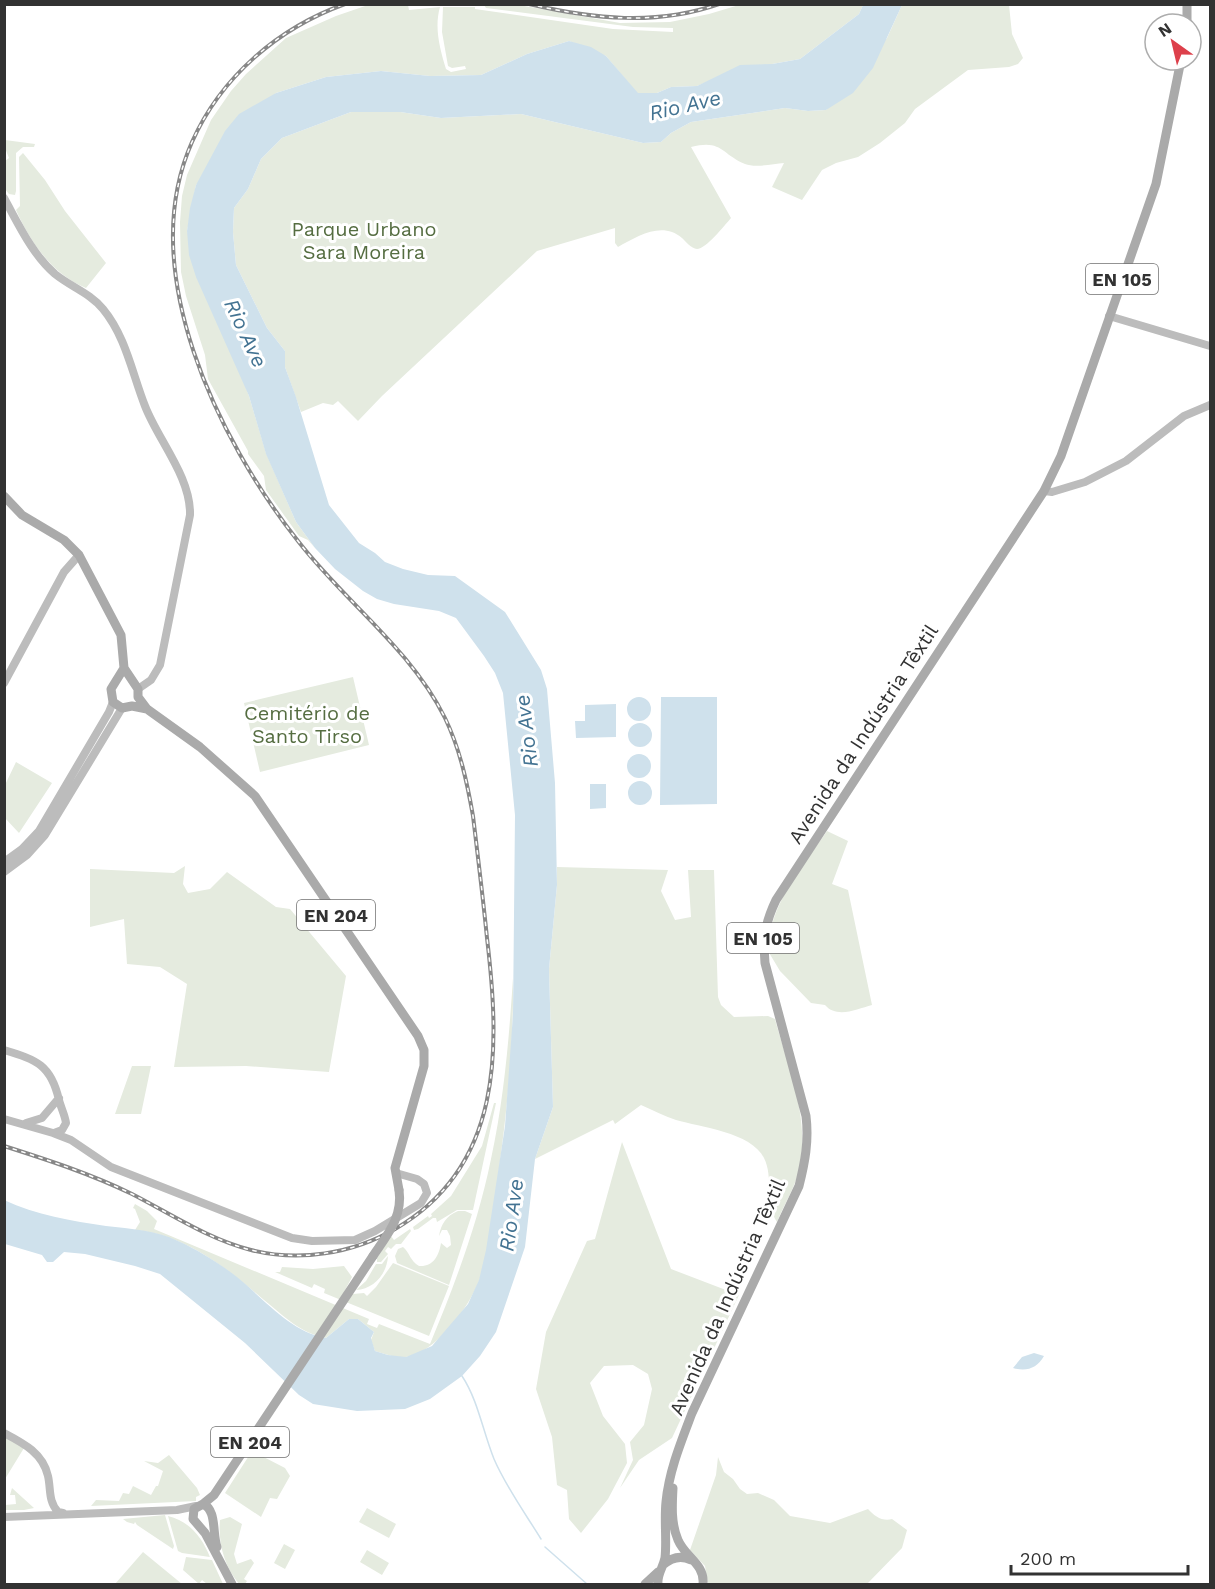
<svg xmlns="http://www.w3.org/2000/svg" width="1215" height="1589" viewBox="0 0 1215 1589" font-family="'Work Sans',sans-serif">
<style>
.green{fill:#e5ebdf}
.water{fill:#cfe1ec}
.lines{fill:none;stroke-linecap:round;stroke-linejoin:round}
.stream{stroke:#cfe1ec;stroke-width:1.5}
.secondary{stroke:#bcbcbc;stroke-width:8}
.primary{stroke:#aaa;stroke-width:9}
.rail-casing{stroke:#878787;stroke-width:4}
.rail{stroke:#fff;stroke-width:1.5;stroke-dasharray:4.5;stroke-linecap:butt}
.primary-bridge{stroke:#aaa;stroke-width:9}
.labels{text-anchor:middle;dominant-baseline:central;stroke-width:6;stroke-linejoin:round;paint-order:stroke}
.shield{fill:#fff;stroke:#707070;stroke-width:1.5}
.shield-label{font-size:18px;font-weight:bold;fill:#323232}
.park-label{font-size:20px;fill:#556d41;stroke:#fff}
.street-label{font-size:20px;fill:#323232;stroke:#fff}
.water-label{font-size:21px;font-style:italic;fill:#437392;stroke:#fff}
</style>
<rect width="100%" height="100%" fill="#fff"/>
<path class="green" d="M368 5H408L409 10 440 7C434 28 440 49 446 69L451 72 466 69 465 66 452 68 448 66 442 32 443 7H475V9L613 29 673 32V28L633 27 486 8 484 5H519L620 23 670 22 709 14 739 5H863L859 14 800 59 772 64 712 80 697 86 671 87 657 93H637L606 56 569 41 527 54 481 75 430 76 381 71 326 77 276 93 196 185 187 231 249 396 266 453 296 522 315 548 308 540 299 536 266 490 264 476 248 454V451L208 379 205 355 186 296 181 272 180 222 182 196 187 175 211 120 231 91 246 74 286 38 336 16Z
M902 5H1009L1012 34 1023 58 1018 64 1009 67 968 70 915 109 905 123 880 143 858 157 836 163 822 170 802 200 772 187 784 163C773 164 755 168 745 164 721 154 722 139 691 147L731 218C724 226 706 249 697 249 691 248 686 242 682 238 662 221 638 236 618 247L615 243V228L537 251 382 396 358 421 338 401 333 405 323 403 301 412 285 367V351L267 328 236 265 233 232 234 208 248 189 261 159 282 138 351 112H400L441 118 521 114 643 143 661 142 671 133 691 122 785 108 808 111 826 110 887 38Z
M5 140 35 144 34 147H23L16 153V191L15 195 9 194 5 189V161L9 158 5 148Z
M23 153 45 180 65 211 106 263 86 288C52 274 31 243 16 210L20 206 19 157Z
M353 677 369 745 260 772 244 703Z
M16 762 52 783 19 833 4 817 5 785Z
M827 831 848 841 832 884 848 890 872 1005C857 1009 837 1019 825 1005L811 1003 780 971 768 951C769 904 802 868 827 831Z
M185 866 183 884 188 893 210 889 227 872 276 907 290 909 346 976 329 1072 246 1066 174 1067 187 984 160 967 127 964 124 919 90 927V869L174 873Z
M557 867 668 870 661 891 675 920 691 917 688 870H714L718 997 721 1005 734 1017 768 1016 775 1019C788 1068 811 1119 799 1170 795 1187 784 1205 777 1222 764 1202 774 1178 764 1158 751 1132 700 1127 676 1120 664 1116 653 1110 641 1105L615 1124 613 1120 535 1159 553 1107 549 969 557 885Z
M513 978C514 1049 506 1120 496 1191 491 1221 489 1252 479 1281 469 1307 436 1353 406 1357 396 1358 384 1354 375 1351L371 1340 374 1332 358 1319H349L326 1338C300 1333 284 1316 264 1300 226 1268 186 1235 135 1230L140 1222 135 1209 133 1208 135 1204 147 1211 157 1221 154 1229 369 1319 367 1324 377 1328 379 1324 430 1344C455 1284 478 1223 491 1159 504 1099 509 1039 513 978Z
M132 1066H151L141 1114H115Z
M494 1103H496L473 1210H457L437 1222 436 1218H433L418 1229 414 1230 413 1227 428 1216 429 1218 432 1216 431 1214 451 1196 482 1146Z
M622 1142 671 1269 739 1295 672 1438 639 1460 620 1488 633 1460 630 1442 644 1425 652 1389 648 1374 633 1365 604 1366 590 1383 603 1416 625 1444 627 1463 608 1499 581 1533 569 1519 567 1490 557 1485 552 1437 536 1389 546 1332 587 1241 595 1239Z
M458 1211H465L472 1214 449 1285 397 1263 395 1256 398 1249 403 1247C410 1253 410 1261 419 1266 433 1267 439 1256 441 1243L447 1248 451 1245 450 1236 447 1230H442L439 1236C441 1224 446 1216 458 1211Z
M410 1229 411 1231 401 1244H396L391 1249 388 1247 385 1251 388 1254 381 1262H377V1258L391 1236 394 1240Z
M388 1256C387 1274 374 1289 356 1290L366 1281 376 1264H382Z
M393 1263 449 1286 429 1336 324 1293 325 1289 314 1284 312 1288 275 1272H280L282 1267 313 1269 344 1266 352 1277 344 1292 353 1294 364 1293 367 1296 376 1287Z
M5 1437 24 1448 5 1479Z
M252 1451 285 1468 290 1476 277 1499 270 1498 261 1517 225 1493Z
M169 1455 197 1488 200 1495 196 1497V1501L91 1506 96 1500 119 1501 123 1493 129 1494 133 1486 151 1495 156 1486H158L163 1471 144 1461 158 1463Z
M718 1457 724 1472 733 1479 740 1489 747 1494 758 1493 774 1500 790 1516 830 1523 868 1509C874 1516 883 1522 892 1519L907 1530 902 1548 867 1584H708L705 1566 690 1550 716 1475Z
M12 1488 34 1508 24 1510H5V1505L16 1504 15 1495H10Z
M367 1508 396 1524 389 1538 359 1522Z
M165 1515 174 1546 173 1549 137 1525 135 1522 134 1524 127 1522 123 1519Z
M168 1516C189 1521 202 1537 210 1557L182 1553 178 1551Z
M230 1517 242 1524 234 1554 237 1564 251 1559 254 1563 244 1579 247 1581 245 1584H239C224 1566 218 1543 220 1520Z
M284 1544 295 1550 285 1569 274 1563Z
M367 1550 389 1563 382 1575 360 1562Z
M143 1552 182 1584H115Z
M186 1557 212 1560 223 1584H207L202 1580 199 1584 183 1570Z"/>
<path class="water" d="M863 5H902L873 68 853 93 826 110 808 111 785 108 691 122 671 133 661 142 643 143 521 114 441 118 400 112H351L282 138 261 159 248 189 234 208 233 232 236 265 267 328 285 351V367L296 397 329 505 359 543 375 553 385 562 403 569 428 575 455 576 505 612 541 670 547 689 555 783 557 885 549 969 553 1107 535 1159 525 1247 496 1332 480 1356 462 1376 430 1399 405 1409 357 1411 313 1404 299 1395 245 1343 160 1274 135 1266 85 1254 64 1252 53 1262H47L42 1255 5 1244 4 1200C36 1215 72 1221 106 1226 131 1229 156 1230 178 1241 198 1250 219 1263 237 1277 264 1299 291 1332 326 1338L349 1319H358L374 1332 371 1338 375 1351 388 1355 406 1357 432 1346 468 1304 479 1280 486 1250 505 1126 513 1014 515 815 503 693 495 673 484 656 456 618 439 611 394 604 377 599 363 591 335 569 315 548 296 522 266 454 249 396 196 277 189 255 187 231 190 208 196 185 225 131 239 114 276 93 326 77 381 71 430 76 481 75 527 54 569 41 591 47 606 56 638 93H657L671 87 697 86 740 65 772 64 800 59 859 14Z
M627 709a12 12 0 1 1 24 0a12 12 0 1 1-24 0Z
M661 697H717V804L660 805Z
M616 704V737L576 738 575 721H585V705Z
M628 735a12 12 0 1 1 24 0a12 12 0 1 1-24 0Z
M627 766a12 12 0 1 1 24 0a12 12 0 1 1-24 0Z
M628 793a12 12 0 1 1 24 0a12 12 0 1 1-24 0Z
M590 784H606V808L590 809Z
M1034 1353 1044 1356C1037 1368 1027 1372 1013 1368L1022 1357Z"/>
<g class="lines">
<path class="stream" d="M462 1376C478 1400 483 1432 494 1459 506 1487 525 1513 541 1539
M545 1547 587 1584"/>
<path class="secondary" d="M4 198C19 225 32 254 55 274 71 287 90 293 103 309 126 337 132 373 145 406 158 440 191 477 190 515L160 665 151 680 138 689
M1109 316 1210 346
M1044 491 1052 492 1085 482 1126 461 1184 416 1210 405
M4 683 64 572 79 555
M4 862 22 849 39 831 109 712 113 702
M4 872 27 855 45 835 122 708
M4 1050C37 1060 51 1065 59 1100 61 1108 65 1115 66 1123L62 1130 54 1133
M4 1119 53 1133 71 1140 111 1167 292 1238 312 1241 355 1240 375 1231 421 1203 427 1193 424 1184 417 1179 396 1173
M26 1123 42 1118 59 1098
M4 1433C23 1443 43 1453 48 1476 51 1489 48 1501 58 1512L63 1513
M4 1517 177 1510 196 1506"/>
<path class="primary" d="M1187 24V4
M4 496 22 515 64 540 79 555 121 635 124 668 138 689V697L147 709 200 747 255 796 418 1036 424 1050V1066L395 1168 399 1190
M124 668 111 689 113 702 122 708 132 706 147 709
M673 1488C672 1506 671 1524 678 1540 685 1557 705 1564 703 1584
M203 1504C217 1510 212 1533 217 1547
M663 1565C672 1557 681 1555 691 1560
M232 1584 205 1533 193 1519 194 1509 203 1504 214 1495 373 1256
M645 1584 658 1572
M658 1584C657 1574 663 1568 665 1558 667 1540 664 1521 666 1502 669 1471 681 1442 692 1413L799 1186C805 1162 809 1141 806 1116L765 963C763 937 765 923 776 900L1044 491 1061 456 1156 184 1181 60"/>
<defs>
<path id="rail" d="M529 4C593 19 656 26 719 4
M4 1146C48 1160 91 1174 132 1194 171 1214 208 1239 251 1250 299 1262 352 1254 395 1229 504 1166 500 1048 487 938 483 898 478 857 473 816 467 782 460 749 445 718 410 648 345 602 298 541 218 440 135 270 192 142 221 77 278 28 345 4"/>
</defs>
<use href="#rail" class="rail-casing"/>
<use href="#rail" class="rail"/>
<path class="primary-bridge" d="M373 1256C387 1235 403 1217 399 1190"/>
</g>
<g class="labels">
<g class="shield">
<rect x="1086" y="264" width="72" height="30" rx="4.5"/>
<rect x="297" y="900" width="78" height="30" rx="4.5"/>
<rect x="727" y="923" width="72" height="30" rx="4.5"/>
<rect x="211" y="1427" width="78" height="30" rx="4.5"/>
</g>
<g class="shield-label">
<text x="1122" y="279">EN 105</text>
<text x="336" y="915">EN 204</text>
<text x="763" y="938">EN 105</text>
<text x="250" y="1442">EN 204</text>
</g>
<g class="park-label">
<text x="364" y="229">Parque Urbano<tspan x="364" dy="23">Sara Moreira</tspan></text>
<text x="307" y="713">Cemitério de<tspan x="307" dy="23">Santo Tirso</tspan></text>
</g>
<g class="street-label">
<text transform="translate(863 734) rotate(-57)">Avenida da Indústria Têxtil</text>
<text transform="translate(727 1297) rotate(-66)">Avenida da Indústria Têxtil</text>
</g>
<g class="water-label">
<text transform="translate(685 105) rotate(-13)">Rio Ave</text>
<text transform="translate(246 333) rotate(65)">Rio Ave</text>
<text transform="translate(526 731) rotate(-97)">Rio Ave</text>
<text transform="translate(511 1215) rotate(-82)">Rio Ave</text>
</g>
</g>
<rect width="1215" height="1589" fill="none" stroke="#323232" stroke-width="12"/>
<g transform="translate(1173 42) rotate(326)"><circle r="28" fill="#ffffff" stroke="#adadad" stroke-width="1.5"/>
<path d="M0-4.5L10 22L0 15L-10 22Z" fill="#dd404b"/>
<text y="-9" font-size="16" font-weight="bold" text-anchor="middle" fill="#323232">N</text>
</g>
<path d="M1011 1565v9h177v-9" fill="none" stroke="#323232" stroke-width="3"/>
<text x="1020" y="1565" font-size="18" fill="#323232" stroke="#ffffff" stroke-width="4.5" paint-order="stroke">200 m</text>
</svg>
